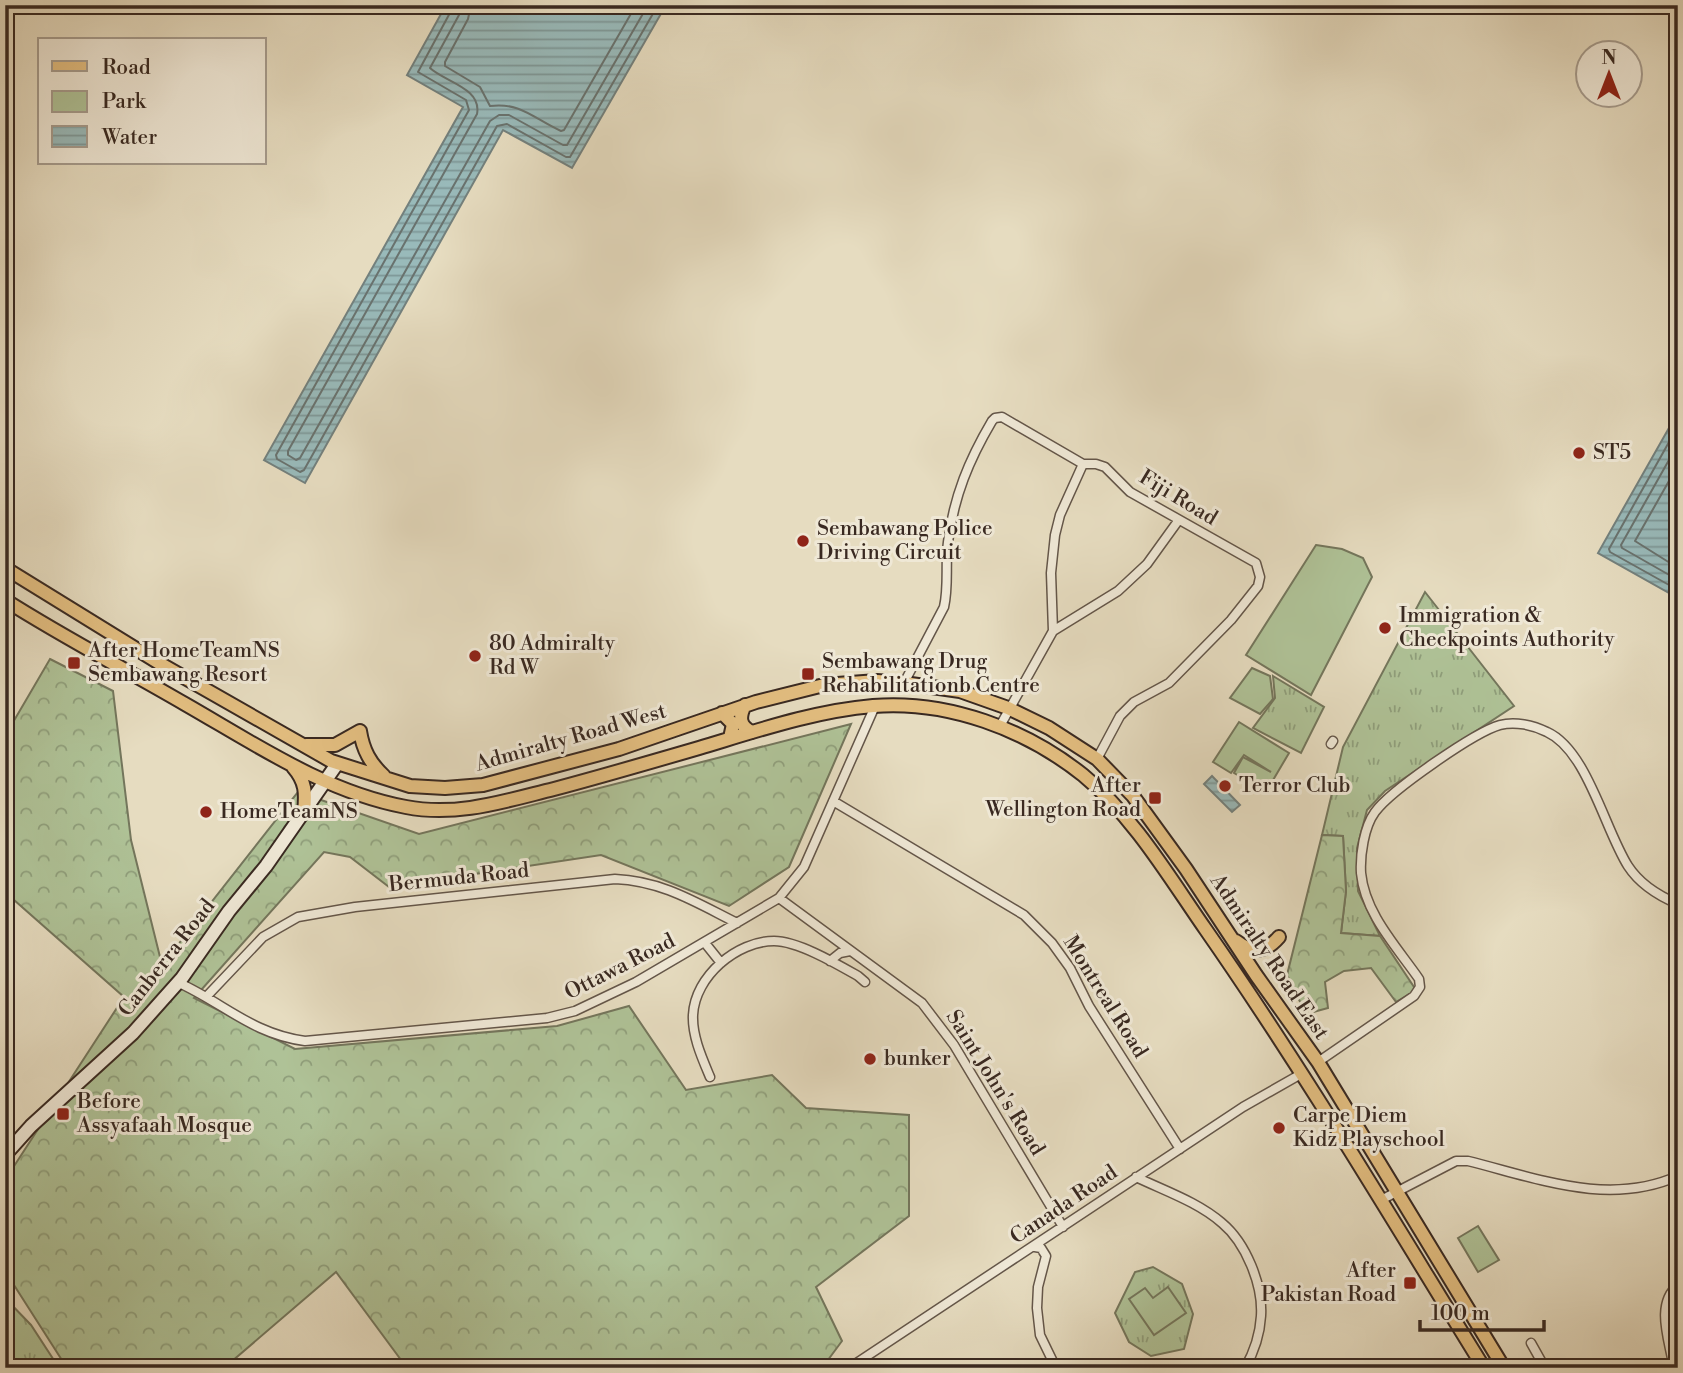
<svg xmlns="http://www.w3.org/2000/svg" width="1683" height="1373" viewBox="0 0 1683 1373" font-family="'Libre Bodoni',serif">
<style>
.grass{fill:url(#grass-tufts);stroke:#74765c;stroke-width:2}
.forest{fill:url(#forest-crowns);stroke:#74765c;stroke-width:2}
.park{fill:#afc297;stroke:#74765c;stroke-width:2}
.water{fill:url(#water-rules);stroke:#73807d;stroke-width:2}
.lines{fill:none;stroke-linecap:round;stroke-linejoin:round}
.shore{stroke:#69726e;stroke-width:2}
.minor-casing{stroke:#645649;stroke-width:11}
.secondary-casing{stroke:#392921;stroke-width:16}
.primary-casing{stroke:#392921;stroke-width:16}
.minor{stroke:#efe8d6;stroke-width:8}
.secondary{stroke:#efe8d6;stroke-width:12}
.primary{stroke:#e3be80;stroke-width:12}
.poi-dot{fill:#8f2418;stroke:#efe8d6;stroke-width:2.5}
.labels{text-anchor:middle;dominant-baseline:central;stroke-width:6;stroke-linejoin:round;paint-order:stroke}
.poi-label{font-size:21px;fill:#392921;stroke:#efe8d6;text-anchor:start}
.street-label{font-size:21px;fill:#392921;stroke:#efe8d6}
</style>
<defs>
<pattern id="grass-tufts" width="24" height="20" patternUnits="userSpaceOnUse" patternTransform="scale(1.75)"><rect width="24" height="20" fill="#afc297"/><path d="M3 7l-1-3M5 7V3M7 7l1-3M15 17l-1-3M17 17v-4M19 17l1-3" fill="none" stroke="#8f9e7b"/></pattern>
<pattern id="forest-crowns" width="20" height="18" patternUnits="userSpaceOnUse" patternTransform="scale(1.75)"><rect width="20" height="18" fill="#afc297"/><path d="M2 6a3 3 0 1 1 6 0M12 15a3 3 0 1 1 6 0" fill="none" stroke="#8f9e7b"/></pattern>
<pattern id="water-rules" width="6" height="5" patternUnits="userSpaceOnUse" patternTransform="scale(1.75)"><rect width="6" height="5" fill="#99baba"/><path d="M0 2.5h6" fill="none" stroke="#7e9797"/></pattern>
</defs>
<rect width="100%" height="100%" fill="#e6dcc0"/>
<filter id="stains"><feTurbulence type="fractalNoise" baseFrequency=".00286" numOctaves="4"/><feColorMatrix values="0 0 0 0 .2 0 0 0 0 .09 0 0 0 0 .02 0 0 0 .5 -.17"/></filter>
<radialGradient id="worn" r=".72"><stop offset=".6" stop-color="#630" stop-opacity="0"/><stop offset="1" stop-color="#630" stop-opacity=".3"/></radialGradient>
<path class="grass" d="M1425 592 1514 706 1385 791 1367 810 1357 848 1358 891 1380 936 1341 933 1346 891 1343 836 1322 835 1343 747Z
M1273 676 1324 707 1301 753 1253 728 1275 698Z
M1153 1267 1182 1284 1193 1314 1184 1349 1151 1356 1129 1342 1115 1313 1135 1272Z
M5 1298 31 1325 59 1368H5Z"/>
<path class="forest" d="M50 659 113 691 131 840 162 965 298 792 419 834 851 724 789 867 729 906 601 855 389 887 350 857 324 852 194 998 295 1049 557 1026 629 1006 686 1090 772 1075 806 1108 909 1115V1216L816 1287 842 1341 822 1368H407L336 1272 224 1368H67L5 1271V1180L124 997 5 892V736Z
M1322 835 1343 836 1346 891 1341 933 1380 936 1416 990 1396 1002 1371 968 1344 971 1325 982 1328 1008 1306 1014 1287 975Z"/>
<path class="park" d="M1316 545 1342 549 1363 558 1372 577 1311 695 1246 655Z
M1252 668 1270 676 1273 699 1260 714 1230 698Z
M1239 722 1289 753 1266 792 1234 773 1243 757 1271 772 1244 755 1231 773 1213 762Z
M1478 1226 1499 1260 1478 1272 1458 1238Z
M1168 1287 1186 1313 1154 1335 1129 1299 1145 1288 1153 1298Z"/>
<path class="water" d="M446 5H666L572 168 503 130 305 483 264 460 463 107 407 75Z
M1678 412V598L1598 553Z
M1212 776 1240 805 1232 812 1204 784Z"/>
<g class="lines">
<path class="shore" d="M452 5 451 11 418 72 466 100 469 110 276 455 277 459 300 472 304 470 497 126 507 124 566 157H570L658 5
M460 5 459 15 430 68C445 82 482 88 477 114L288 451V455L296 460 300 458 490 121 499 115H509L563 145H567L648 5
M471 5 468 19 445 62V66L480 87 490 106C521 102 534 119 561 131L564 130 636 5
M1678 426 1609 549 1610 552 1678 590
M1678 444 1621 545 1622 548 1678 580
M1678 465 1635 541 1678 568"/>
<defs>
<path id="minor" d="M1053 631 1118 591 1147 564 1178 521
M904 683 944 607C949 585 945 564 948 542 954 496 969 460 992 421L995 418 1002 417 1083 464H1096L1105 467 1130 492 1256 563 1260 577 1258 586 1231 620 1169 683 1134 702 1120 716 1097 759
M1000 726 1053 631 1051 573 1055 535 1060 515 1083 464
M1331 744 1333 741
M833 801 1024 915 1052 943 1070 968 1089 1006 1180 1149
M779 898 922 1003 954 1045 1063 1227
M705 943 721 963
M830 961 840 953 850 951
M177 982C224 1003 252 1034 305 1041L547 1018 575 1011 636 982 779 898 804 867 875 706
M207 996 263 937 298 917 355 907 615 879C662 881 695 902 737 923
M1318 1062 1414 996 1420 987 1419 979C1397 947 1365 914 1361 873 1360 855 1364 827 1375 812 1391 790 1475 732 1500 725 1515 721 1533 725 1547 732 1587 750 1605 830 1628 866 1639 883 1659 896 1678 904
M710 1077C702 1058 692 1036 693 1015 695 976 737 941 774 941 798 941 837 964 858 976L865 982
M1136 1177C1165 1191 1198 1202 1222 1223 1246 1243 1263 1285 1261 1316 1260 1334 1254 1352 1245 1368
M1381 1200 1456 1161H1468C1537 1178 1608 1207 1678 1176
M1035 1247 1041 1248 1046 1256 1038 1287 1037 1308 1040 1335 1056 1368
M1531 1343 1545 1368
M1673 1364C1669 1339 1655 1304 1678 1285
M849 1368 1243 1107 1301 1074
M1584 1368 1615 1364H1678"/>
<path id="secondary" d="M5 1155 31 1126 133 1033 182 978 229 911 266 866 337 764"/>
<path id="primary" d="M5 568 159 663 331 761 410 786 445 788 483 785 619 749 756 702 824 685 877 681 904 683 960 691 1008 708 1049 728 1097 759 1133 796 1186 869 1256 975 1318 1062 1504 1368
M5 600C63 637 125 669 185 704 255 744 325 792 406 807 457 817 505 801 554 789 603 776 651 762 699 748 756 731 814 711 873 706 948 700 1025 729 1083 775 1134 817 1169 877 1206 930 1305 1072 1393 1221 1484 1368
M745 705C739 717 739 726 752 732
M722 713 733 724 730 738
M306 745H335L360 731C363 750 370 763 384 776
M293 767C306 782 306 793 304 812
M1236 941C1253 954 1265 953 1279 937"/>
</defs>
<use href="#minor" class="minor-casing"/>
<use href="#secondary" class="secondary-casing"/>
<use href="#primary" class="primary-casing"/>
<use href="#minor" class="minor"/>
<use href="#secondary" class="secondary"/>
<use href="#primary" class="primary"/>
</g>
<g class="poi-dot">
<circle cx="1579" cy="453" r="7"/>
<circle cx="803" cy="541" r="7"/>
<circle cx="1385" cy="628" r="7"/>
<circle cx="475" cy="656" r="7"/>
<rect x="67" y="656" width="14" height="14" rx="3.5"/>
<rect x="801" y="667" width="14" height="14" rx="3.5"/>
<circle cx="1225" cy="786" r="7"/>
<rect x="1148" y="791" width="14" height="14" rx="3.5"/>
<circle cx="206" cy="812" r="7"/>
<circle cx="870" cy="1059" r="7"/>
<rect x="56" y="1107" width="14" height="14" rx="3.5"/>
<circle cx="1279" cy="1128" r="7"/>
<rect x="1403" y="1276" width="14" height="14" rx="3.5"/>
</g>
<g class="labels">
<g class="poi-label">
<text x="1593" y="453">ST5</text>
<text x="817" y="529">Sembawang Police<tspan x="817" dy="24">Driving Circuit</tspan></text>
<text x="1399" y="616">Immigration &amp;<tspan x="1399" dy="24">Checkpoints Authority</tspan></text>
<text x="489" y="644">80 Admiralty<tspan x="489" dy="24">Rd W</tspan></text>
<text x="88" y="651">After HomeTeamNS<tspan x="88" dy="24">Sembawang Resort</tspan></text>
<text x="822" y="662">Sembawang Drug<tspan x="822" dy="24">Rehabilitationb Centre</tspan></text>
<text x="1141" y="786" text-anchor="end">After<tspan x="1141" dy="24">Wellington Road</tspan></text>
<text x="1239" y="786">Terror Club</text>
<text x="220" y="812">HomeTeamNS</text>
<text x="884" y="1059">bunker</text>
<text x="77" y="1102">Before<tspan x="77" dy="24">Assyafaah Mosque</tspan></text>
<text x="1293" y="1116">Carpe Diem<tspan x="1293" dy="24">Kidz Playschool</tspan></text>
<text x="1396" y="1271" text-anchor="end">After<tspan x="1396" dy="24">Pakistan Road</tspan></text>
</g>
<g class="street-label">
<text transform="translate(1178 498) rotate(31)">Fiji Road</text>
<text transform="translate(571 738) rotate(-16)">Admiralty Road West</text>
<text transform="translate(459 878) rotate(-6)">Bermuda Road</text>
<text transform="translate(1269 957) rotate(56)">Admiralty Road East</text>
<text transform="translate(167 958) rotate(-52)">Canberra Road</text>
<text transform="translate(620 967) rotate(-27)">Ottawa Road</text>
<text transform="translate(1105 997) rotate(58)">Montreal Road</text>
<text transform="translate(995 1083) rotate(58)">Saint John's Road</text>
<text transform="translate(1064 1205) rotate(-34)">Canada Road</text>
</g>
</g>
<rect width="1683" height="1373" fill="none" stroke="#e6dcc0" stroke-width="28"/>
<rect x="7" y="7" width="1669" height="1359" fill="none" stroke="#392921" stroke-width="3.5"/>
<rect x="14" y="14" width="1655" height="1345" fill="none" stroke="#392921" stroke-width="2"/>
<rect x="38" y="38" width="228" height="126" fill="#efe8d6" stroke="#a69c8e" stroke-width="2"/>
<rect x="52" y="61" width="35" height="10" fill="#e3be80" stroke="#a69c8e" stroke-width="2"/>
<text x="102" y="74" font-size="21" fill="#392921">Road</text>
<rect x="52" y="91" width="35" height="21" fill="#afc297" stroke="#a69c8e" stroke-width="2"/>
<text x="102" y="108" font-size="21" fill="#392921">Park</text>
<rect x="52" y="126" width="35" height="21" fill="url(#water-rules)" stroke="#a69c8e" stroke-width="2"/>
<text x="102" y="144" font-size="21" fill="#392921">Water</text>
<g transform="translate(1609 74)"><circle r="33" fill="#efe8d6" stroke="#a69c8e" stroke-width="2"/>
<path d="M0-5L12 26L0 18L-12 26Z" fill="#8f2418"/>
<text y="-10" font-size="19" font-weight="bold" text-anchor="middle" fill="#392921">N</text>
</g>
<path d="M1420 1320v10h124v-10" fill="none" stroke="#392921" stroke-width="3.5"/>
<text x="1431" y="1320" font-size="21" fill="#392921" stroke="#efe8d6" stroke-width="5" paint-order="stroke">100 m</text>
<rect width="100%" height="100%" filter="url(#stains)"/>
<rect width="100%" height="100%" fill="url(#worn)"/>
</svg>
